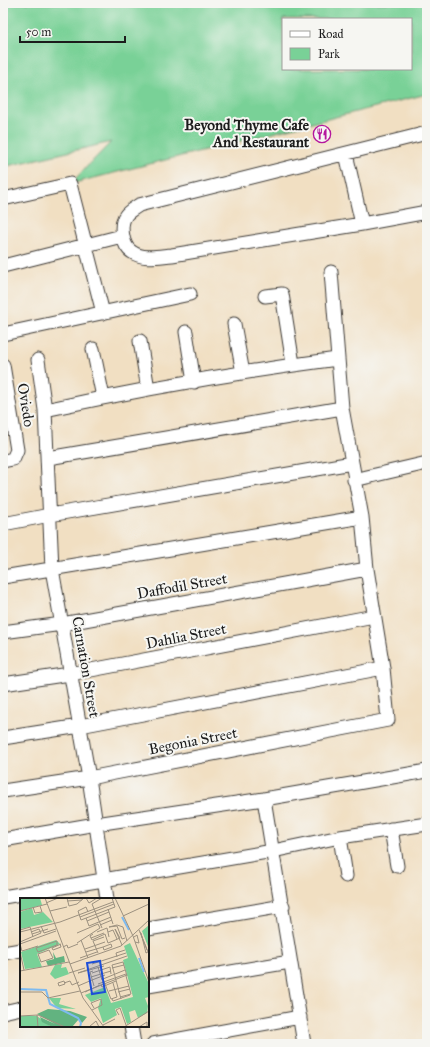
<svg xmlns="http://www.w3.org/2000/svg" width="430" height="1047" viewBox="0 0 430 1047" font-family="'IM FELL Great Primer',serif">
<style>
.green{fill:#79d197;stroke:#4a765a;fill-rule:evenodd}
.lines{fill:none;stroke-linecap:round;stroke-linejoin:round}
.minor-casing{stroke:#3c3935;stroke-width:15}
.minor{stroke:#fff;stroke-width:13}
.labels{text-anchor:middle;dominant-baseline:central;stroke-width:4;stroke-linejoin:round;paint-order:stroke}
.poi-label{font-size:15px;font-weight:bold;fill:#1c1c1c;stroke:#f6f6f2;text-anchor:end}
.street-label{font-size:15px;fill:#1c1c1c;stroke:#f6f6f2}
.inset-river{fill:none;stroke:#7dbaf0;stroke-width:2}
.inset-road{fill:none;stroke:#9c9180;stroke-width:1}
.view{fill:#1d4ed8;fill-opacity:0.15;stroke:#1d4ed8;stroke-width:2}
.inset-edge{fill:none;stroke:#1c1c1c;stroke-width:2}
</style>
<rect width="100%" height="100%" fill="#f6f6f2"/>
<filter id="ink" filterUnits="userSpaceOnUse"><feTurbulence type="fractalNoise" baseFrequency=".025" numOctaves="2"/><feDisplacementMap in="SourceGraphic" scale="8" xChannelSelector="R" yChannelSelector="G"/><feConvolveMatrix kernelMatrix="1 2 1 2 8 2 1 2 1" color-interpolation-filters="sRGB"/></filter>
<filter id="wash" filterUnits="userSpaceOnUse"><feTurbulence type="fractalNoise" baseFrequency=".012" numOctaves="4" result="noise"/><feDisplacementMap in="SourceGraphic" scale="16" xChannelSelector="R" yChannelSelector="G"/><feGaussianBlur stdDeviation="0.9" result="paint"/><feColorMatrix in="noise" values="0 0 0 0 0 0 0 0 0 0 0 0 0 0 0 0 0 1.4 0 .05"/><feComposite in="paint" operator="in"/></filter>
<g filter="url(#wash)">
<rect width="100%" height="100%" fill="#f1dfc2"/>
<path class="green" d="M3 3H427V94L70 184 111 142 3 167ZM283 19H411V69H283Z"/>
</g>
<g filter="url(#ink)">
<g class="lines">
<defs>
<path id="minor" d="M427 133 139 205C135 208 129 211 126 215 119 224 122 246 132 252 143 260 159 256 172 255L362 224 427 212
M346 154 362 224
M3 199 70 184 103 313
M3 266 122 236
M265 296 282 294 293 364
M234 324 243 373
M186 332 194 382
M3 334 190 294
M140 341 148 389
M93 349 103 397
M38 360 45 410 52 569 89 778 107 899
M3 365 17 450 13 459 3 461
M45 410C141 389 239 372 337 359
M48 458 342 408
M354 480 427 463
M3 524 50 515 352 463
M3 577 362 517
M3 632 62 624 367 569
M3 684 70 674 374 616
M3 738 80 726 383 668
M3 791 89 778 388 720 383 668 367 569 362 517 342 408 331 272
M264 799C278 880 291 962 304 1044
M391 829 397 866
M340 837 346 876
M3 840 96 824 264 799 427 771
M3 897 273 851 340 837 427 824
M148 929 283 906
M3 953 21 950
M148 986 290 962
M3 1012 21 1008
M131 1026 134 1044
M153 1044 300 1017"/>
</defs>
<use href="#minor" class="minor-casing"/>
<use href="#minor" class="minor"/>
</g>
</g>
<defs>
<symbol id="restaurant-ring" viewBox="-11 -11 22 22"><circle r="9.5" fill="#f6f6f2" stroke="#b5179e" stroke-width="1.5"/><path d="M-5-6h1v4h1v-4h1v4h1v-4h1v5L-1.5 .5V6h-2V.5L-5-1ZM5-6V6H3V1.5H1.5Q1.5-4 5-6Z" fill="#b5179e"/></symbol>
</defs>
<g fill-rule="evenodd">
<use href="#restaurant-ring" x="312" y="124" width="20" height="20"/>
</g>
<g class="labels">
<g class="poi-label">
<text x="309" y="125">Beyond Thyme Cafe<tspan x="309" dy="17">And Restaurant</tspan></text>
</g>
<g class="street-label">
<text transform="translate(26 405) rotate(81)">Oviedo</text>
<text transform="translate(182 586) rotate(-10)">Daffodil Street</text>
<text transform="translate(186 636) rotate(-11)">Dahlia Street</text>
<text transform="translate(86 667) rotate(80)">Carnation Street</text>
<text transform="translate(193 741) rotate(-11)">Begonia Street</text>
</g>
</g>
<g transform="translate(20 898)">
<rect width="129" height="129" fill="#f1dfc2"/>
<path d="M0 0H20L22 7 0 13ZM12 10 14 17 23 14 33 24 0 31V14ZM129 27V51L122 33ZM36 42 40 46 17 56 22 69 5 71 1 54ZM110 45 129 86V99L125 100 128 108 127 115 118 120 115 112 109 114 111 124 107 126 101 109 95 111 97 117 83 125 78 110 81 100 71 104 65 97 85 89 91 105 113 99 103 62 108 60 104 48ZM42 66 41 70 46 69 49 76 35 81 30 76 35 67ZM29 100H41L39 106 56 111 37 110ZM0 118H17L30 128 0 129Z" fill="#79d197"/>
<path d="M33 54 36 60 44 58 45 64 28 68 26 63 34 61ZM28 111 50 113 67 119 62 125 59 121 52 129 30 128 22 124 20 119 35 126 17 116Z" fill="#62b380"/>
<path class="inset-river" d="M102 19 109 32M119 60 124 74M0 91 26 92 30 106 58 120 61 125 60 129"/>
<path class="inset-road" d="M25 0 63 100 84 129M47 0 49 8 57 6 64 0M66 0 69 5 77 0M82 0 72 6 82 30M95 0 113 38 129 84M47 3 62 2M26 5 38 0M13 9 15 15 22 14 20 8M88 11 93 26M0 13 27 6M30 13 47 9M68 14 66 9 58 13 61 22 95 9 92 0M103 18 129 6M60 19 94 6M66 20 69 28 91 19M67 23 89 14M80 27 92 22M21 28 24 35 36 31M97 28 89 29 97 27 103 29 107 43M97 28 102 41 105 40M95 31 102 47M0 32 10 29 13 39M119 32 120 34 128 54 126 55 121 35M0 34 40 24 93 4M77 34 87 30 89 39M88 34 93 32 97 41M120 34 127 52M12 36 28 31M73 36 70 38 72 42 85 36M85 36 88 45 93 43 100 40 95 31M114 39 117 37 119 45 115 44M71 40 84 35M61 42 68 60M37 43V47L18 54 16 50ZM0 44 21 35 19 31 11 34M57 45 80 30 78 26 57 35M0 46 36 33M0 46 2 53 18 48M40 46 41 49 33 52 32 50 41 46M43 49 47 47 48 50 58 46M65 51 85 44M29 52 33 60 21 64 18 56ZM0 54 4 72M66 54 83 49 91 46 92 49 84 52 83 49M78 55 73 43 84 39M97 59 96 55 105 52M60 60 77 54M50 66 101 48 129 22M72 66 106 55M84 68 58 75 107 58M78 69 82 82M92 70 104 67M0 73 49 64M73 73 70 74 74 88M49 75 65 70M72 75 90 69 91 76M71 79 91 73M72 82 85 77M44 83 45 86 39 88 38 85ZM44 85 50 83 52 87 59 84M93 85 97 99M78 86 106 76M81 86 82 89 96 83M58 88 72 82M89 93 109 88M0 94H22L28 100 60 93M65 94 80 87M98 94 110 91M61 95 107 77M97 99 91 101 83 81 105 72M100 99 111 96 106 78M92 101 93 103 110 97M101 101 92 67 103 64 107 78M72 112 82 107 81 101 71 105 74 110M17 117 18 129M99 117 96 112 100 110 106 127M0 118 18 117 45 129M83 127 95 121M69 129 76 123 79 129M104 129 129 113M119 129 127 124V129"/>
<path class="view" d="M80 63 85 94 72 96 67 65Z"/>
<rect width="129" height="129" class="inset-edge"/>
</g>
<rect width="430" height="1047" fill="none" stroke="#f6f6f2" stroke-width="16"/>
<rect x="282" y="18" width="130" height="52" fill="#f6f6f2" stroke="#9f9f9c"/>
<rect x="290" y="31" width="20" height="6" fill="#ffffff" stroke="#9f9f9c"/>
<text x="318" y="38" font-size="12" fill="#1c1c1c">Road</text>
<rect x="290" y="48" width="20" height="12" fill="#79d197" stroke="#9f9f9c"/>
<text x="318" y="58" font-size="12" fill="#1c1c1c">Park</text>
<path d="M20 36v6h105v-6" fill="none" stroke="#1c1c1c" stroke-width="2"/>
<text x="26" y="36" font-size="12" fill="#1c1c1c" stroke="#f6f6f2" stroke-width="3" paint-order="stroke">50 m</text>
</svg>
